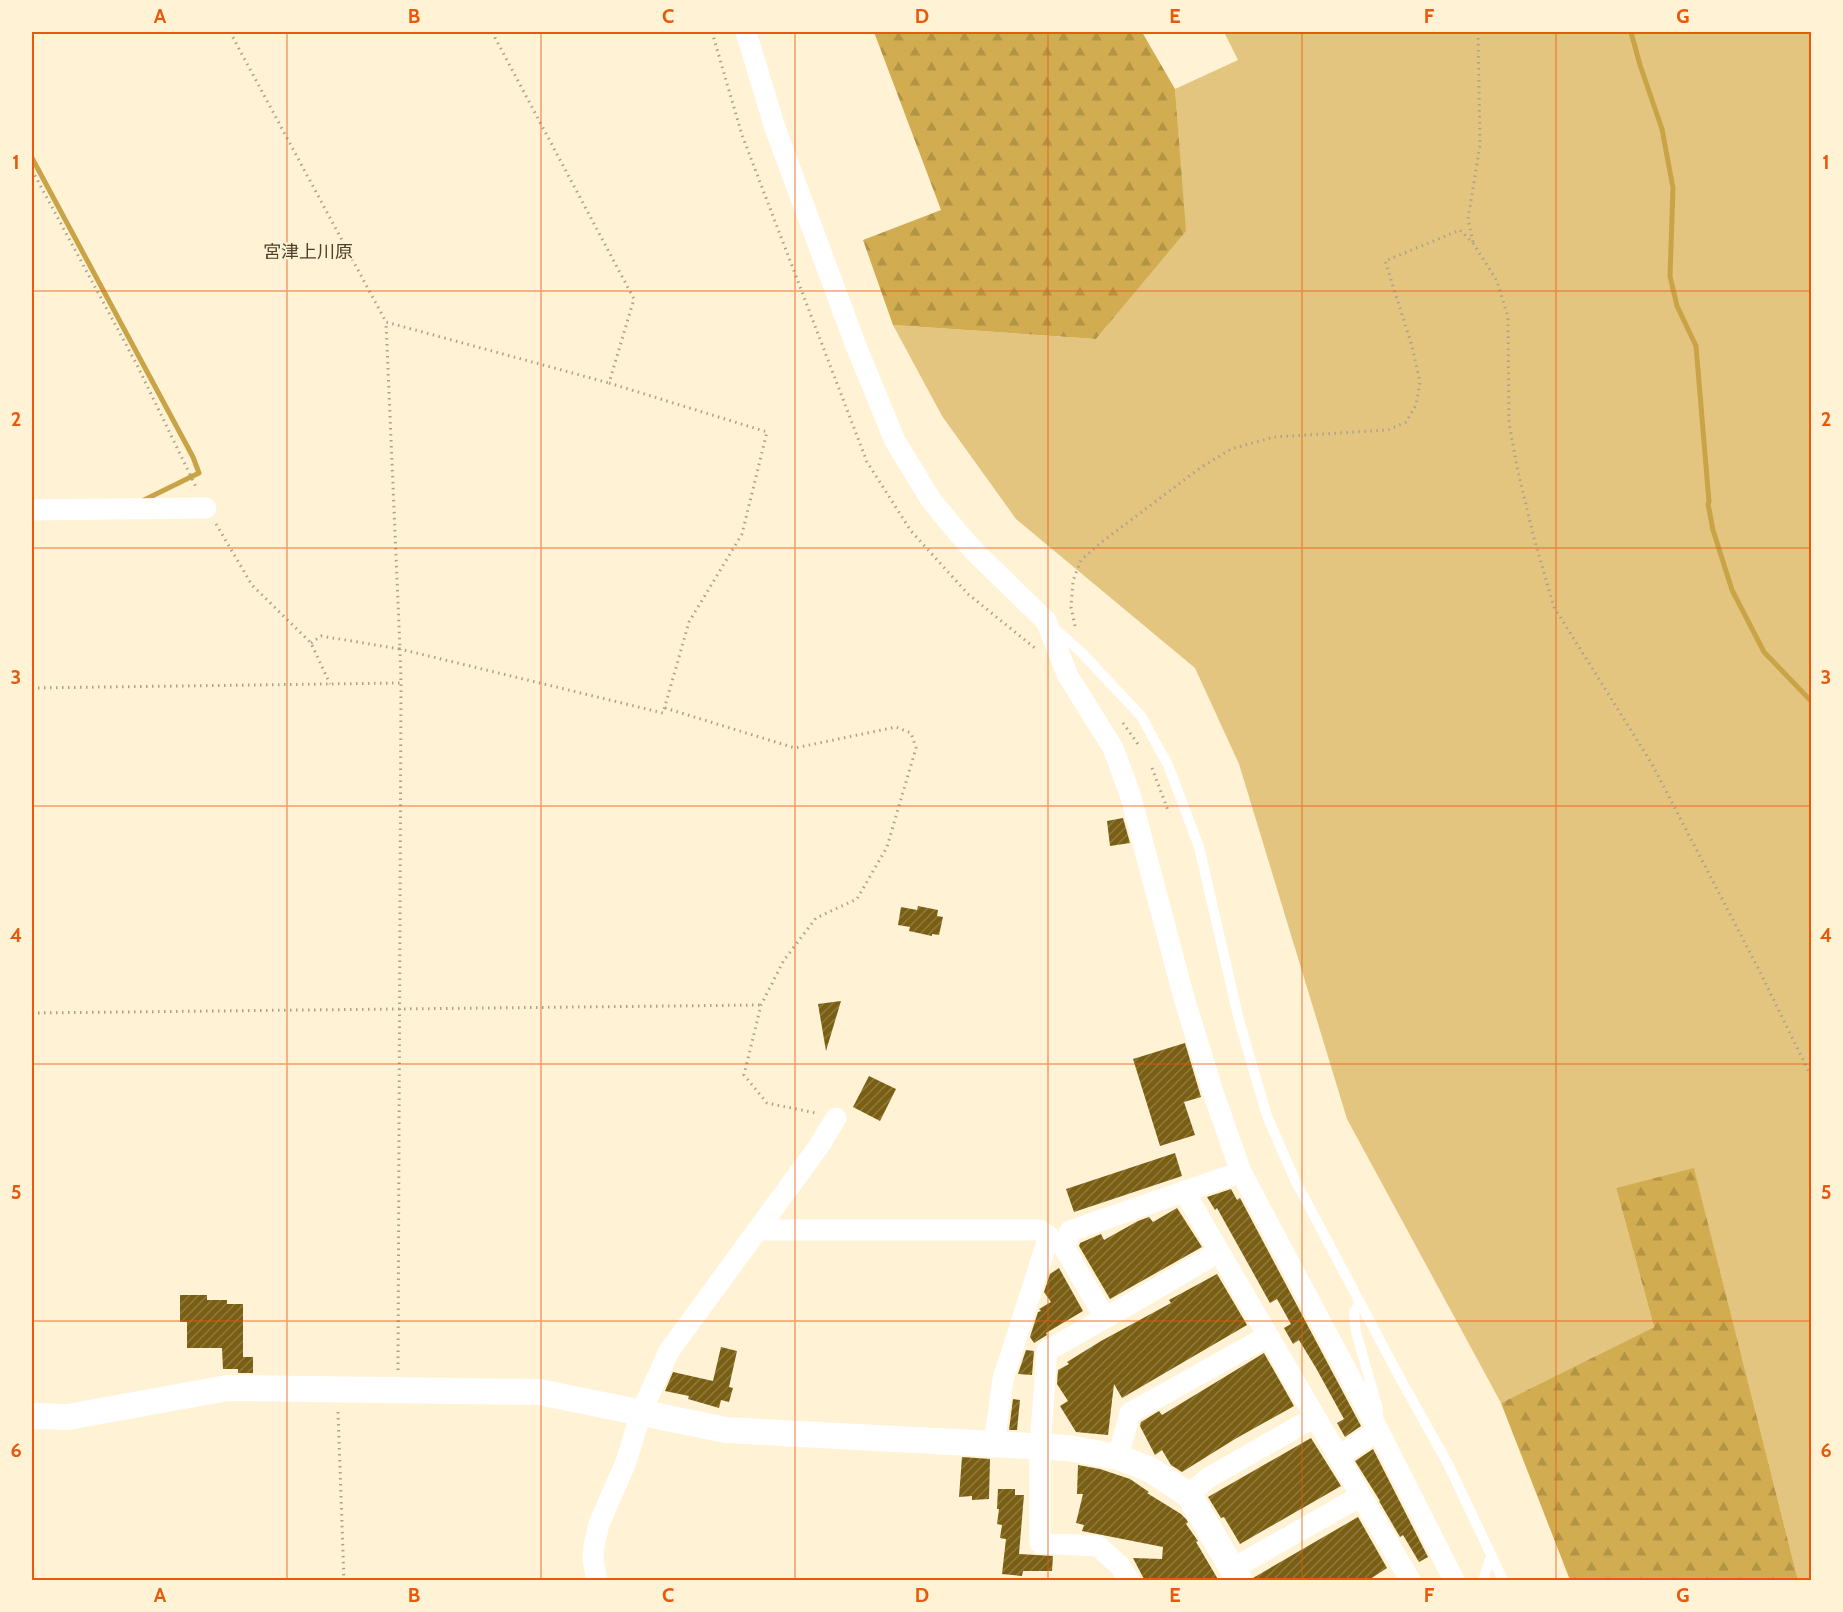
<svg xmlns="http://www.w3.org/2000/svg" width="1843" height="1612" viewBox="0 0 1843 1612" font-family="Cabin,'Noto Sans JP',sans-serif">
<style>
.green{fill:#e3c580}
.forest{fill:url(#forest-firs)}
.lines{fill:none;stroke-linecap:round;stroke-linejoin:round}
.stream{stroke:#c9a447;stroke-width:5}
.building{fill:url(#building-hatch)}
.path{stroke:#aca28c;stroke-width:3;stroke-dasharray:1.5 4.5;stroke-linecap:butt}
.service{stroke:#fff;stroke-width:10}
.minor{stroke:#fff;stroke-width:21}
.tertiary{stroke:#fff;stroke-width:26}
.grid{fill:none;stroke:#e8590c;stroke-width:1.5;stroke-opacity:0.55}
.labels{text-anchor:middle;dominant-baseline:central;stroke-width:4.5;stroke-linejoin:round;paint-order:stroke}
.neighbourhood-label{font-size:18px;fill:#4d422a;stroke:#fff2d5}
.neatline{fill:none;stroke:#e8590c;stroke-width:2}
.grid-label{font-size:20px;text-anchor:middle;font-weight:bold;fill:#e8590c}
</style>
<defs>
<pattern id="forest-firs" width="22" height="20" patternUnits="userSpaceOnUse" patternTransform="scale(1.5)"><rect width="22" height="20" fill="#d1ac50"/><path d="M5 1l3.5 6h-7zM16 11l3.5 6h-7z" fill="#b39344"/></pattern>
<pattern id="building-hatch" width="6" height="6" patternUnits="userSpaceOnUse" patternTransform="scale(1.5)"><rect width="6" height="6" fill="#7a5f13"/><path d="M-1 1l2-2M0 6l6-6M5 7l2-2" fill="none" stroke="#8d7943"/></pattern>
</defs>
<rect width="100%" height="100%" fill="#fff2d5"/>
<path class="green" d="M1224 32H1811V1580H1798L1694 1169 1616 1188 1654 1327 1501 1403 1347 1119 1239 764 1195 668 1016 519 942 416 893 325 1096 339 1185 231 1175 89 1238 60Z"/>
<path class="forest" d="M874 32H1142L1175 89 1186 231 1096 339 893 325 863 240 941 210Z
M1694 1168 1798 1580H1570L1501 1403 1654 1327 1616 1188Z"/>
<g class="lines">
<path class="stream" d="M1631 32 1640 65 1662 129 1673 188 1670 276 1677 306 1696 346 1709 502 1708 504 1713 530 1732 590 1764 652 1812 702
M32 158 193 457 199 473 144 500"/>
</g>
<path class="building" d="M1123 818 1130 843 1110 846 1107 821Z
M918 906 938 910 937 916 943 917 939 935 932 934V936L909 931 910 927 898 925 901 907 917 910Z
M841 1001 826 1051 818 1004Z
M1185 1043 1201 1097 1184 1102 1195 1135 1160 1146 1133 1059Z
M869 1076 896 1089 880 1121 853 1107Z
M1175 1153 1182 1176 1074 1212 1066 1189Z
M1231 1189 1237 1200 1240 1198 1361 1426 1345 1437 1337 1423 1344 1419 1316 1368 1299 1340 1293 1344 1284 1328 1291 1324 1277 1299 1270 1303 1217 1208 1215 1210 1207 1197Z
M1177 1208 1202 1247 1110 1299 1079 1246 1080 1243 1101 1234 1104 1240 1138 1221 1149 1217 1153 1222Z
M1059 1268 1083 1311 1046 1333 1047 1335 1034 1343 1030 1337 1038 1312 1041 1311 1039 1309 1051 1302 1044 1292 1050 1274Z
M1217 1274 1247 1325 1122 1398 1114 1384 1108 1435 1076 1432 1060 1406 1068 1401 1057 1384 1058 1370 1069 1364 1067 1362 1101 1341 1171 1303 1169 1300Z
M180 1295H207V1300H227V1304H243V1357H253V1373H238V1369H223L222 1348H187V1322H180Z
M721 1347 737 1351 729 1387 733 1388 729 1402 721 1400 719 1408 688 1399 689 1396 665 1391 673 1372 713 1381Z
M1026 1350 1034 1351 1032 1375 1018 1374Z
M1264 1353 1294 1406 1235 1439 1182 1472 1171 1465 1162 1450 1155 1455 1140 1426 1141 1422 1159 1411 1162 1415Z
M1013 1399 1020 1400 1017 1430H1009Z
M1311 1438 1341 1486 1240 1544 1224 1517 1221 1518 1208 1497Z
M1373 1449 1428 1557 1419 1562 1403 1535 1400 1537 1379 1501H1380L1355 1461Z
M962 1457 990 1459 989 1499 972 1500V1496L959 1497Z
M1078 1465 1100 1469 1130 1479 1149 1492 1147 1493 1181 1514 1186 1519 1188 1522 1186 1524 1198 1541 1196 1542 1219 1581H1145L1133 1558 1162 1559 1163 1547 1082 1531 1084 1525 1076 1523 1083 1494H1077Z
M998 1489H1015V1495H1024L1019 1554 1053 1556 1052 1571H1023L1022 1576 1002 1574 1006 1539 1000 1538 1002 1525 997 1524 999 1509H997Z
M1358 1517 1387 1568 1367 1581H1254L1253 1578Z"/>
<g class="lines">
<path class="path" d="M230 32 386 322
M712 32 742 135 867 462 911 531 968 594 1036 649
M32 170 137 365 197 489
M1473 242 1468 219 1480 145 1478 32
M216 524 252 585 311 643 330 684
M1075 626 1071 607 1073 581 1081 560 1103 541 1200 468 1231 449 1274 437 1388 430 1406 422 1416 405 1420 382 1412 346 1385 261 1460 230 1473 243 1497 281 1508 317 1509 423 1518 472 1535 542 1554 607 1652 764 1760 972 1812 1078
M311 643 321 636 400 649 386 322 609 383
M32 688 401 683 400 649 663 713 689 622 742 534 767 432 609 383 634 299 492 32
M665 708 795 748 896 727 911 733 916 748 887 847 857 899 816 918 784 960 761 1005 744 1075 767 1103 816 1113
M1123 723 1140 747
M1152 768 1169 813
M32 1013 761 1005
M398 1370 401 683
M338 1412 344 1580"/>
<path class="service" d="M1053 627 1081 652 1141 716 1168 765 1199 847 1239 1020 1267 1116 1295 1180 1400 1378 1448 1464 1503 1580
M1360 1303 1354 1312 1356 1332 1378 1409V1418
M1483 1580 1491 1556"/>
<path class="minor" d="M746 32 775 128 856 346 895 441 931 500 959 534 976 553 1046 621 1068 676 1113 748 1130 794 1184 998 1214 1095 1241 1172 1378 1430 1454 1580
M32 510 206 508
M1184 1191 1410 1580
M759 1230H1039L1049 1236 1003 1379 994 1444
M1105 1318 1065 1249 1070 1231 1241 1172
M1118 1457 1130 1413 1268 1336
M1338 1457 1378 1430
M1189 1495 1208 1478 1315 1417
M1232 1569 1361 1496
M597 1580 593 1560 594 1546 599 1524 626 1462 641 1413 669 1351 819 1146 836 1118
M1129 1580 1120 1566 1098 1546 1040 1543V1447L1047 1351 1135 1301 1219 1252"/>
<path class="tertiary" d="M32 1416 68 1417 227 1388 539 1392 726 1430 1068 1448 1118 1457 1151 1470 1189 1495 1239 1580"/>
</g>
<path class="grid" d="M287 32V1580M541 32V1580M795 32V1580M1048 32V1580M1302 32V1580M1556 32V1580M32 291H1812M32 548H1812M32 806H1812M32 1064H1812M32 1321H1812"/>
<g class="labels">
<g class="neighbourhood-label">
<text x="308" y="252">宮津上川原</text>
</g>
</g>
<rect width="1843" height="1612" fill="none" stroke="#fff2d5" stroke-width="66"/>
<rect x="33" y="33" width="1777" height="1546" class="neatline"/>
<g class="grid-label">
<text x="160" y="23">A</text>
<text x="414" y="23">B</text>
<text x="668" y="23">C</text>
<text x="922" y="23">D</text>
<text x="1175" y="23">E</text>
<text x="1429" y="23">F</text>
<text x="1683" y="23">G</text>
<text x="16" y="169">1</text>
<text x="1826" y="169">1</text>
<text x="16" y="426">2</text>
<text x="1826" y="426">2</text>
<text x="16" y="684">3</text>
<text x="1826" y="684">3</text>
<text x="16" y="942">4</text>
<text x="1826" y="942">4</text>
<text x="16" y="1199">5</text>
<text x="1826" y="1199">5</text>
<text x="16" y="1457">6</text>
<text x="1826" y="1457">6</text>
<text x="160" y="1602">A</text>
<text x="414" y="1602">B</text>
<text x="668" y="1602">C</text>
<text x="922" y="1602">D</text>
<text x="1175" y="1602">E</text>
<text x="1429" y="1602">F</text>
<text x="1683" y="1602">G</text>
</g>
</svg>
